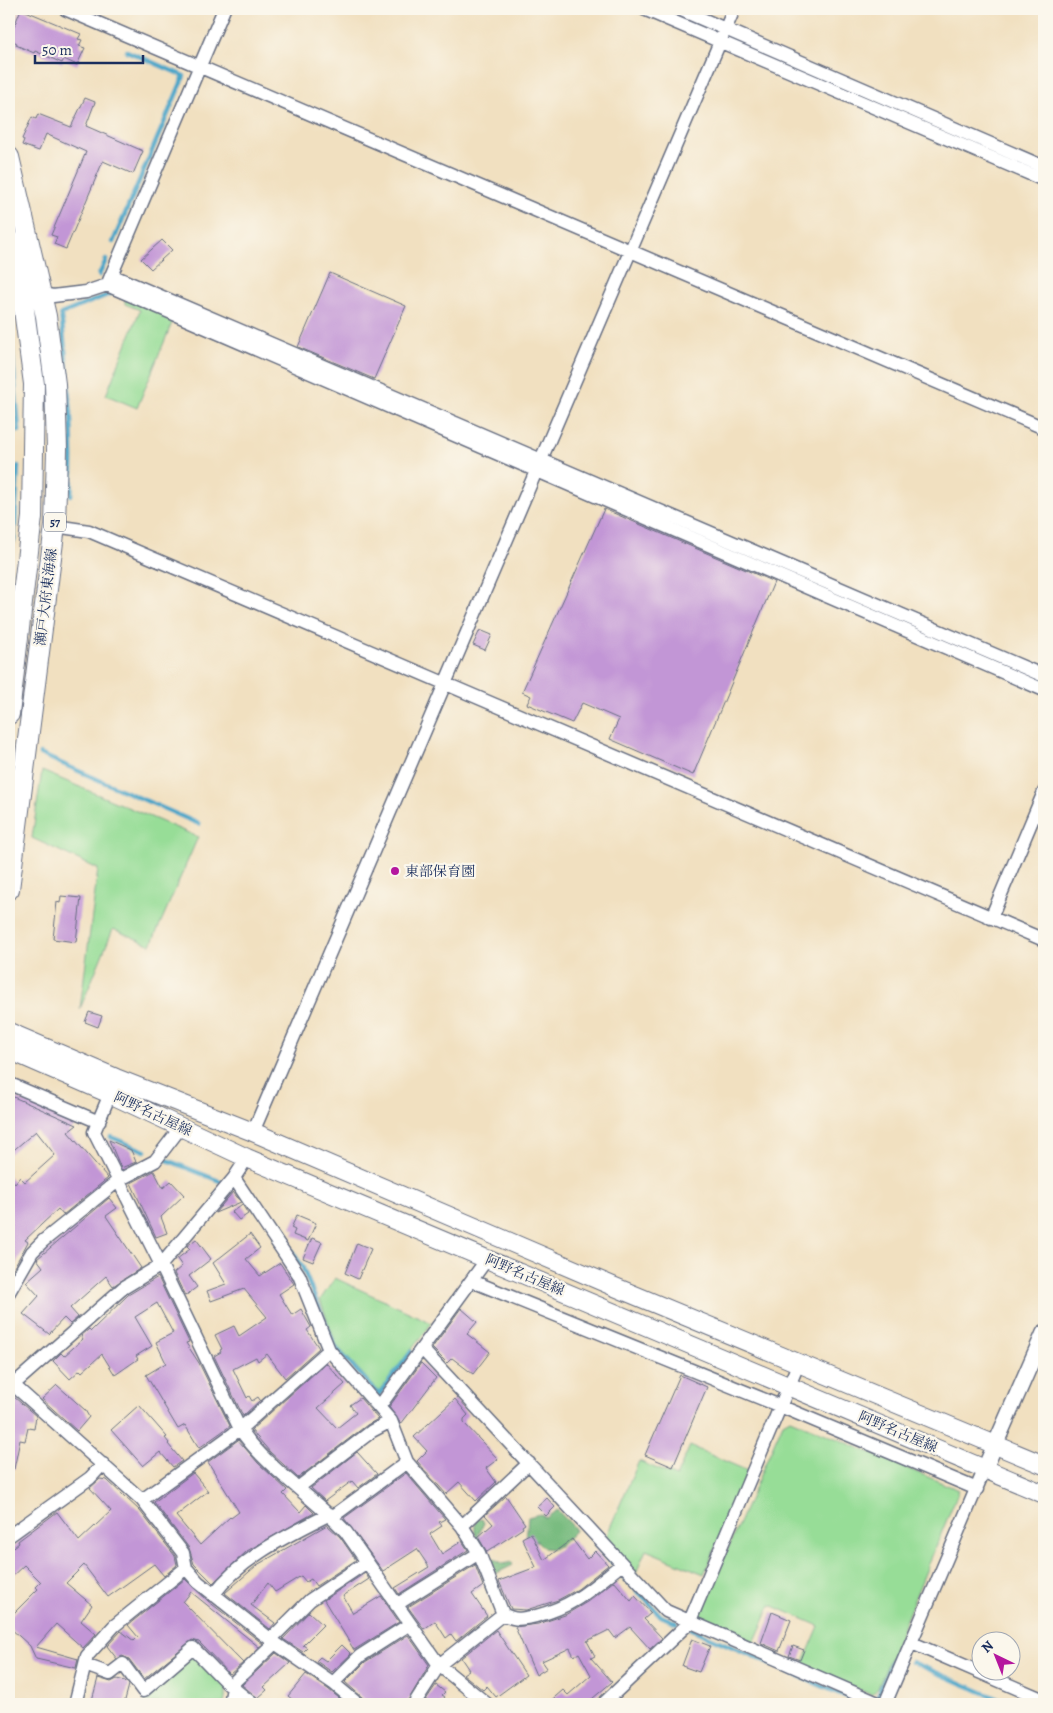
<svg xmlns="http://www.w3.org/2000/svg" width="1053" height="1713" viewBox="0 0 1053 1713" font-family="Alegreya,'Noto Serif JP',serif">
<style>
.green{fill:#97dd97;stroke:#59867a}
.forest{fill:#79bc80;stroke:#4a766f}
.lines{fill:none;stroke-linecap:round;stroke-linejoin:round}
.stream{stroke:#4ba5c8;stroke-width:4.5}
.building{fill:#c296d6}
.minor-casing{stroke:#666d80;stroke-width:15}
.tertiary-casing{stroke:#666d80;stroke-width:18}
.secondary-casing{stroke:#666d80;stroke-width:20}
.primary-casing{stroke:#666d80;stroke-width:22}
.minor{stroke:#fff;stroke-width:12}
.tertiary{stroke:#fff;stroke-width:15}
.secondary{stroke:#fff;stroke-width:18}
.primary{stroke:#fff;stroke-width:20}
.poi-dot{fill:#b5179e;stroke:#fbf7ec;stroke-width:2}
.labels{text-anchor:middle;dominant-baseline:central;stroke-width:4.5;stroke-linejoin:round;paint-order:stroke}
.shield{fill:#fbf7ec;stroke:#5e6b89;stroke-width:1}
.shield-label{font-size:12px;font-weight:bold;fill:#1b2f5e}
.street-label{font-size:14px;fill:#1b2f5e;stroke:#fbf7ec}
.poi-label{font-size:14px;fill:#1b2f5e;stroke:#fbf7ec;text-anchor:start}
</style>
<rect width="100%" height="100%" fill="#fbf7ec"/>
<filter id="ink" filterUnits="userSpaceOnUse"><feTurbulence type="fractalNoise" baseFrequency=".02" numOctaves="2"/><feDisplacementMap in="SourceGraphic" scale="10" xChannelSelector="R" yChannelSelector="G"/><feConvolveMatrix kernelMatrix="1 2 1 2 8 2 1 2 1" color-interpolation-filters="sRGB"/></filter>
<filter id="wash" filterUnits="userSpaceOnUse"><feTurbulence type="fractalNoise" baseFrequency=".0096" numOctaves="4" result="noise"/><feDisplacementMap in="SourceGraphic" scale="20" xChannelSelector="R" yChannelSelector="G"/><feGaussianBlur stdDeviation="1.12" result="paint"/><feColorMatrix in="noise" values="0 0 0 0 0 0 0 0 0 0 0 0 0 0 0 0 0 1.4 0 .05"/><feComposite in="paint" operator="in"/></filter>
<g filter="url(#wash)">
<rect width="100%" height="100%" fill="#f1e0c0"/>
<path class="green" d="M125 299 174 318 137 408 106 395 140 310 125 304Z
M42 771 198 837 151 945 113 929 80 1009 98 869 32 838Z
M335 1278 432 1323 379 1392 337 1346 320 1300Z
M790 1419 959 1490 878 1688 872 1695 802 1666 819 1626 771 1605 753 1645 696 1621 783 1423Z
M690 1446 748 1471 704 1574 646 1550 636 1573 605 1539 639 1461 676 1477Z
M193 1652 227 1687 224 1704 144 1703 145 1694Z"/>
<path class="forest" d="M557 1510 574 1527 575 1531 562 1544 553 1549 544 1548 537 1541 526 1540 528 1517 540 1514 546 1518Z
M477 1519H482L484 1523 478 1535 490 1557 504 1564 512 1562 513 1565 495 1574 492 1571C484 1555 469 1536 477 1519Z"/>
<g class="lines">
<path class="stream" d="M113 242 184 76 127 51
M99 275 106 260
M12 347 19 431
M71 495C75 433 68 376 61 314L110 294
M14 541 18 466
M9 583 10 572
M40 754 199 824
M111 1137 145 1151
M167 1160 222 1182
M256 1199 302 1266 335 1347 379 1395 411 1352
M597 1546 613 1563
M621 1573 661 1616 677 1623
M691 1629 861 1703
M912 1662 1010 1704
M878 1696 898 1647"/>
</g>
<g id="blocks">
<path class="building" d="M21 9 81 34 78 39 82 40 79 46 85 48 77 65 64 59 62 63 35 51 34 53 16 45 17 43 9 39Z
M85 98 95 102 86 126 143 151 133 174 103 161 66 249 54 244 57 237 51 235 86 152 46 134 39 151 22 145 24 140 22 139 31 119 32 117 36 119 38 114 71 127Z
M162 240 172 250 151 269 141 259Z
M330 273 406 306 374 379 298 347Z
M604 509 774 582 693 775 610 739 619 719 582 703 572 723 527 704 531 696 522 692Z
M480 630 492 635 485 650 473 645Z
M61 896 81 898 76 942 53 939 57 902 60 903Z
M89 1012 102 1016 98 1027 85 1022Z
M9 1095 77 1125 68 1132 108 1178 63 1215 58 1209 25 1240 28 1242 9 1276V1176L15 1183 20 1177 25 1182 55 1155 36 1131 9 1154Z
M109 1140 131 1150 136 1162 121 1168Z
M154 1171 163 1188 171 1181 184 1195 161 1217 167 1233 156 1237 131 1183Z
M233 1192 241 1202 215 1213Z
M109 1198 117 1208 106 1216 141 1268 113 1286 106 1276 70 1308 78 1317 70 1324 64 1318 49 1334 23 1314 39 1296 26 1282 43 1267 37 1259Z
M242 1204 248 1214 239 1220 232 1212Z
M297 1215 316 1223 308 1241 293 1235 295 1230 291 1228Z
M250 1234 260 1248 246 1259 260 1276 280 1263 294 1284 279 1294 292 1315 301 1309 311 1327 307 1330 319 1348 285 1378 267 1354 258 1361 256 1357 233 1369 247 1398 249 1396 252 1401 258 1397 260 1400 243 1416 214 1356 221 1352 220 1350 222 1349 215 1335 234 1326 239 1336 267 1317 244 1289 211 1301 207 1291 226 1284 213 1263Z
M312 1238 322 1242 313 1262 303 1258Z
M196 1239 211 1259 189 1276 197 1287 185 1296 174 1273 182 1266 177 1259 190 1249 187 1246Z
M357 1243 371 1249 358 1279 345 1273Z
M158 1277 189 1342 186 1343 199 1363 230 1426 199 1448 185 1425 178 1429 146 1375 166 1363 156 1342 173 1333 157 1303 135 1317 152 1346 136 1356 138 1359 115 1375 102 1354 82 1372 80 1370 70 1379 53 1361 61 1353 64 1356 83 1339 81 1336 89 1329 91 1331 128 1295Z
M461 1308 477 1322 467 1334 490 1352 473 1374 452 1358 447 1363 432 1348Z
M326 1363 345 1384 318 1408 337 1428 356 1413 350 1405 360 1398 378 1419 367 1425 298 1478 270 1452 251 1430Z
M421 1363 436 1378 401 1424 389 1407Z
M680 1375 707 1387 673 1467 645 1455Z
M57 1385 85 1410 89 1417 77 1431 42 1399Z
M14 1397 36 1416 34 1429 28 1428 25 1441 20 1440 14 1469H9V1422Z
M455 1399 468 1415 464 1419V1423L498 1459 486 1468 496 1482 476 1501 459 1482 446 1494 417 1461 427 1451 414 1437Z
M139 1405 167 1437 165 1438 169 1443 168 1444 182 1461 173 1467 160 1452 143 1466 111 1430Z
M238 1440 258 1463 287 1490 283 1494 300 1512 306 1505 314 1513 247 1551 213 1583 194 1564 189 1548 154 1502 193 1473 208 1491 176 1516 200 1545 230 1517 231 1518 239 1512 208 1462Z
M357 1452 377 1474 358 1488 352 1481 325 1501 311 1488Z
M406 1473 445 1519 439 1522 442 1526 430 1534 442 1554 462 1541 468 1550 399 1594 395 1588 429 1567 417 1549 383 1571 344 1518Z
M100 1479 107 1480 140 1511 175 1556 177 1565 164 1576 154 1564 108 1597 84 1565 66 1583 92 1605 81 1621 96 1634 83 1648 56 1624 36 1647 78 1659 76 1668 36 1659 30 1646 9 1627V1618L38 1589 36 1587 41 1582 24 1565 9 1579V1551L19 1543 18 1541 57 1512 79 1541 111 1511 90 1488Z
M506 1496 525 1524 522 1526 523 1528 487 1552 478 1537 493 1524 485 1515Z
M547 1498 555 1507 546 1516 537 1507Z
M327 1525 340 1537 356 1560 316 1586 311 1579 306 1582 301 1576 275 1592 268 1583 251 1605 275 1623 270 1629 225 1593 257 1565Z
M531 1533 544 1560 572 1539 587 1559 595 1551 608 1565 578 1589 558 1600 526 1610 511 1609 499 1581 536 1567 522 1538Z
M475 1565 483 1586 472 1594 487 1616 456 1641 451 1634 446 1638 435 1621 424 1629 408 1607Z
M365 1573 369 1579 343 1596 353 1613 381 1596 399 1622 354 1650 324 1600Z
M185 1579 208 1601 263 1644 259 1647 191 1592 183 1602 243 1663 230 1674 199 1642 192 1640 144 1679 129 1659 122 1656 117 1659 107 1646 121 1631 134 1641 138 1637 128 1625Z
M614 1581 631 1601 635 1596 651 1613 644 1619 662 1638 650 1649 630 1627 615 1638 609 1630 587 1641 595 1656 591 1658 612 1682 586 1704H547L563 1690 568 1695 591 1675 579 1653 574 1656 570 1648 542 1661 547 1668 536 1675 515 1627 538 1624 565 1615 587 1602Z
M309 1612 323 1625 303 1645 307 1648 303 1652 283 1639Z
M772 1612 791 1620 779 1651 761 1643Z
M496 1630 526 1675 496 1697 487 1686 483 1690 463 1674 469 1670 461 1658Z
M408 1635 429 1665 406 1704H366L363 1698 345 1682 365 1662Z
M692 1639 710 1646 699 1672 682 1666Z
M342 1645 351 1654 332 1672 316 1661 320 1657 326 1661Z
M793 1646 804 1650 800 1660 789 1656Z
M276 1653 290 1663 264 1687 267 1690 258 1698 242 1685Z
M306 1674 328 1689 339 1698 333 1704H298L288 1696Z
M98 1678 111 1682 117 1679 125 1681 129 1685 124 1704H91Z
M436 1685 445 1692 442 1695 445 1697 440 1704H423Z"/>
</g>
</g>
<g filter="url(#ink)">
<use href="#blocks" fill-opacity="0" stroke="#666d80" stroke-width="1"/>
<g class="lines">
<defs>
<path id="minor" d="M65 9 1044 428
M644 9 1044 180
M679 9 1044 167
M111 275 1044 676
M108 283 224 9
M9 296 42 294 53 296 86 292 107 285 1044 690
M55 526 89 531 1044 940
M991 918 1044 792
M10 1084 99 1122
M110 1094 94 1132 161 1265 240 1429C268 1470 313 1496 346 1532L439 1665 487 1704
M253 1132 734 9
M234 1178 299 1275 329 1350 391 1421 407 1462 462 1526 479 1553 503 1614 439 1665 414 1704
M472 1281 780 1406 977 1489
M9 1292 32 1252 43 1241 119 1180 155 1161 181 1127
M422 1349 666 1611 880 1704
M9 1381 142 1500 240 1429 329 1350
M13 1385 123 1288 161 1265 234 1178 247 1158
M379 1407 487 1259
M299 1487 372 1431 391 1421
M142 1500 183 1553 186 1568 198 1582 275 1643 333 1683 358 1704
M332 1517 407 1462
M462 1526 529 1463
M9 1536 90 1478 103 1464
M213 1595C243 1556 287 1536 330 1514
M396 1605 479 1553
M503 1614C515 1621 523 1619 536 1616 575 1606 592 1588 622 1564
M270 1640 310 1600 367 1562
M912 1643 1044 1700
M85 1665 110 1674 123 1664 143 1691 193 1648 228 1684 253 1704
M333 1683 360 1656 410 1624
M75 1704 87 1656 114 1626 186 1568
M230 1704 234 1682 275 1643
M603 1704 689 1623 799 1362
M885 1704 985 1468"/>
<path id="tertiary" d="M985 1468 1044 1333"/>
<path id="secondary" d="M9 1032 116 1078 253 1132 615 1287 1044 1465
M9 1050 110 1094 247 1158 1044 1494"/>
<path id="primary" d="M9 157 46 316 55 384 57 450 55 526 9 889
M9 241 22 295 34 384 32 517 9 714"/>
</defs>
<use href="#minor" class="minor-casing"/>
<use href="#tertiary" class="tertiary-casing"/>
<use href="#secondary" class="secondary-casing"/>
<use href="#primary" class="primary-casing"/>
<use href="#minor" class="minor"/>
<use href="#tertiary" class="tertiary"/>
<use href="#secondary" class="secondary"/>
<use href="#primary" class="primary"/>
</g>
</g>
<circle class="poi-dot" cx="395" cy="871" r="5"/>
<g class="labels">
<rect class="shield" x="44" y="512.5" width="22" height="19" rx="4"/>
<g class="shield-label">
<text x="55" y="522">57</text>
</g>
<g class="street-label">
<text transform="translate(46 597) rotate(-83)">瀬戸大府東海線</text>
<text transform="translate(153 1114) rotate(25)">阿野名古屋線</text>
<text transform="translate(525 1275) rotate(23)">阿野名古屋線</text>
<text transform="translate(898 1432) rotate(23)">阿野名古屋線</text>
</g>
<g class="poi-label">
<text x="405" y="871">東部保育園</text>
</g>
</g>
<rect width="1053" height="1713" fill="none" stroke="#fbf7ec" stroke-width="30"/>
<g transform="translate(996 1656) rotate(317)"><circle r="24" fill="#fbf7ec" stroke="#a1a7b3"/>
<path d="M0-4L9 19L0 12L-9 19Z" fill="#b5179e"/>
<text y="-8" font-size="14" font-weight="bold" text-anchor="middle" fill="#1b2f5e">N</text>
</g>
<path d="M35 55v8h108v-8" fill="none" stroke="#1b2f5e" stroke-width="2.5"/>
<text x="42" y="55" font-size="15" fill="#1b2f5e" stroke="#fbf7ec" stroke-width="4" paint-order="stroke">50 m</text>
</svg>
